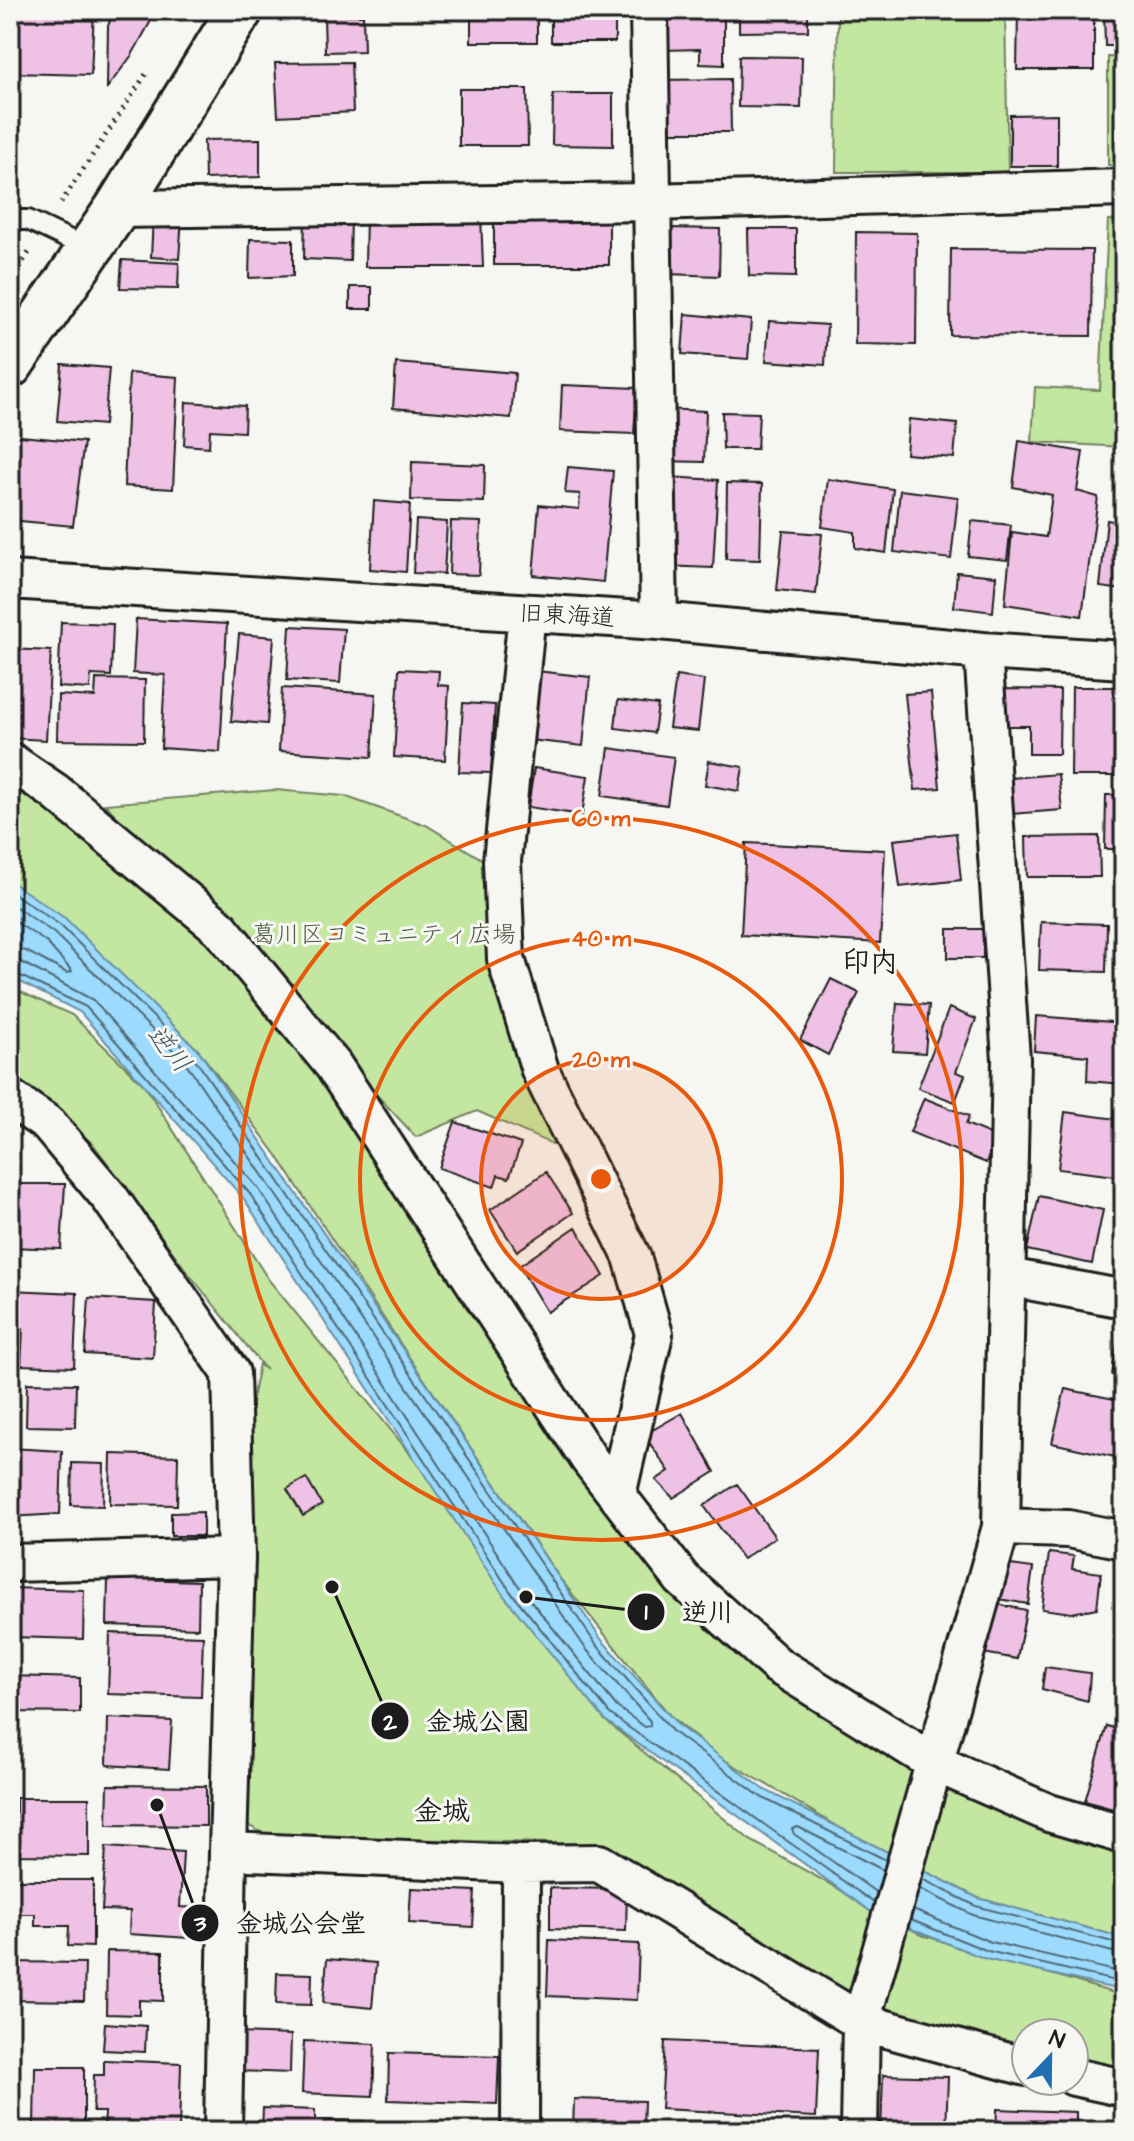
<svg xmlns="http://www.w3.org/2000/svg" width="1134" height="2141" viewBox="0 0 1134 2141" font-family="'Architects Daughter','Klee One',sans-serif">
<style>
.green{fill:#c3e6a0;stroke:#70815e;stroke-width:2}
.water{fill:#9cdbfd;stroke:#698fa3;stroke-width:2}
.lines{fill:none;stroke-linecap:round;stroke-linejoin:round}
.shore{stroke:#4f6876;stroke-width:2}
.building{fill:#efc1e4;stroke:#1c1c1c;stroke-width:2}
.lane-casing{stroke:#1c1c1c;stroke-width:24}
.street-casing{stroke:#1c1c1c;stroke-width:42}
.secondary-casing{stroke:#1c1c1c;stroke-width:50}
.path{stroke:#1c1c1c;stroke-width:5;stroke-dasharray:2 6;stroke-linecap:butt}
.lane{stroke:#f6f6f2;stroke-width:18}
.street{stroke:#f6f6f2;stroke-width:36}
.secondary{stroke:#f6f6f2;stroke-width:44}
.ring{fill:none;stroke:#e8590c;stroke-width:4}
.labels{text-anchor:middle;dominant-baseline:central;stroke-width:6;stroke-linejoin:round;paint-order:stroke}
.street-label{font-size:24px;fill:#1c1c1c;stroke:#f6f6f2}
.park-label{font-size:24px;fill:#4e5944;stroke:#f6f6f2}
.water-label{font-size:26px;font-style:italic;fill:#425560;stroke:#f6f6f2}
.quarter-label{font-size:28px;font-weight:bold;fill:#1c1c1c;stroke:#f6f6f2}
.centre{fill:#e8590c;stroke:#f6f6f2;stroke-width:4}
.ring-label{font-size:24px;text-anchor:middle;font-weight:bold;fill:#e8590c;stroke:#f6f6f2;stroke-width:6;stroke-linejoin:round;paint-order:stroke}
.leader{fill:none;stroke:#1c1c1c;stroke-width:3}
.callout-dot{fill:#1c1c1c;stroke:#f6f6f2;stroke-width:3}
.mark-label{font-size:24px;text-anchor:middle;font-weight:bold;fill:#fff}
.callout-label{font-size:26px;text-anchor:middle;font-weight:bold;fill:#1c1c1c;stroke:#f6f6f2;stroke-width:6;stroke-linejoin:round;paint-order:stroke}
</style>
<rect width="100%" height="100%" fill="#f6f6f2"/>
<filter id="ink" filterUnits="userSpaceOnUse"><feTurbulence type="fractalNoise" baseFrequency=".0125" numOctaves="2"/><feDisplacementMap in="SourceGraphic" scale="16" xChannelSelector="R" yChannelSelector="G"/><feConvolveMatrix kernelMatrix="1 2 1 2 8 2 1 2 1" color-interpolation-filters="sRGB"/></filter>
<g filter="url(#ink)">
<path class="green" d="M838 10H1005L1008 172H836Z
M1108 57 1124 58V166L1108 165Z
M1108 220 1124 221V447L1032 442 1035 387 1100 390Z
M10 762 118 844 311 1049 744 1649 1124 1836V1938L978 1898 844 1830 718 1756 671 1717 561 1580 413 1363 276 1154 199 1051 102 956 10 887Z
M275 790 344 796 426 825 488 863 583 1158 477 1111 416 1137 105 804Z
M10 987 72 1015 145 1086 268 1279 421 1467 605 1720 750 1840 922 1935 1124 1996V2080L1074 2067V2033H1026V2053L884 2011 588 1844 268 1836 238 1820 249 1415 259 1364 266 1370 186 1270 93 1144 10 1073Z"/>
<path class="water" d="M10 881 66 919 199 1051 601 1639 679 1726 765 1790 978 1898 1124 1938V1991L986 1959 874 1914 605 1720 504 1596 244 1199 80 1012 10 977Z"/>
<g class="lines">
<path class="shore" d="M10 891 60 925 193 1056 595 1643 673 1732 714 1762 761 1797 886 1860
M10 903 54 933 185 1062 586 1649 650 1721V1726L645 1727 617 1707 518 1585 258 1188 93 1000 21 962 10 960
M10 918 46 942 72 971 67 973 26 951 10 948
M10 971 86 1007 250 1194 510 1591 610 1714 874 1903
M922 1879 976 1906 1124 1945
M920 1889 973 1915 1124 1955
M877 1893 794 1834 792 1829 798 1827 883 1870
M913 1910 991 1942 1124 1973
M911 1920 988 1951 1124 1983"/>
</g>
<path class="building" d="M10 10H94L91 75 10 73Z
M114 10H157L132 55 107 88 108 26Z
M471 10H537V42H471Z
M551 10H615V42H551Z
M664 10H724V65L700 64V49L664 50Z
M739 10H808V31L739 32Z
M1018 10H1094V70H1017Z
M1104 10H1124V46H1105Z
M324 15H363L364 51 325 52Z
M739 56 802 57 801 108 738 107Z
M351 62 353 112 278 116 275 63Z
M730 79 731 132H663L662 80Z
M459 89H527L528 146H459Z
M553 94H613V146L552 145Z
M1057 114V166H1010V115Z
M260 139V177L205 179 204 140Z
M494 212 609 213V265H494Z
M366 213 481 215 483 267H365Z
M305 215 351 217 350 261 304 259Z
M153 216 182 217 179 259 151 257Z
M669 228 720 229 719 276 668 274Z
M748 229H796V277L749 276Z
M856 232 917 233 916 345 855 344Z
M250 239 293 240V276L249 278Z
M951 249 1092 250 1091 336 950 335Z
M122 260 179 263 178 289 120 288Z
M350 287H372V309H350Z
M685 314 751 320 748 359 682 354Z
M769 321 827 325 825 365 766 361Z
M396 363 515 373 511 418 393 408Z
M62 364 109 368 104 425 57 421Z
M129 373 178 377 173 489 124 486Z
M562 385 637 388 634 434 560 431Z
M186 402 245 406 244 432 210 430 209 447 184 445Z
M662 409 706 411 704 462 660 461Z
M722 412 759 413 757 449H723Z
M909 419 957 424 954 458 906 454Z
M10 435 84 442 73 526 10 520Z
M1019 441 1083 452 1077 491 1098 497 1082 616 1005 604 1012 532 1046 537 1052 495 1013 487Z
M412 462 485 465 484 502 411 500Z
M568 467 613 471 603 582 533 575 539 505 579 509 580 494 565 493Z
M668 477 718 480 713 568 663 566Z
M828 479 893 489 886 553 855 548V532L822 527Z
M727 483 762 484 760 560 726 559Z
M900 490 958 497 951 559 894 552Z
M374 501 410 504 406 572 370 569Z
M416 520 447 522 444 574 413 573Z
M1107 520 1124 523V590L1100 587Z
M451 521 481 522 479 575 449 574Z
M972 521 1011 525 1007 560 968 556Z
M783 531 822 534 816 594 777 590Z
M957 572 996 576 993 612 954 607Z
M136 619 227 624 220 752 161 748 165 675 133 673Z
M61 622 113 624 111 676 91 675 90 689 58 687Z
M290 626 344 629 340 683 287 680Z
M239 634 274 637 267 724 231 721Z
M10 649 51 651 46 740 10 738Z
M399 669 439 671 438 685 449 686 445 760 394 757Z
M527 670 590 677 583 746 520 739Z
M676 676 704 680 698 731 669 728Z
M96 679 145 680 144 741 57 740 58 695 95 697Z
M1072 687H1124V776H1071Z
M282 688 376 694 372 757 279 751Z
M1005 689 1060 690 1059 754H1029V726H1005Z
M931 692 940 788 915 790 905 694Z
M618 700 658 705 654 733 615 728Z
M463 703 495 705 491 773 459 772Z
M609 748 674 757 667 805 602 796Z
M709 761 743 767 739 791 705 785Z
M534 768 588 776 582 815 528 807Z
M1058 774 1062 810 1011 814 1010 778Z
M1106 795H1124V849H1105Z
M956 833 961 880 900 887 894 840Z
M1099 836 1100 877H1027L1026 837Z
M746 843 885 850 880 943 741 935Z
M1041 922 1107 924 1106 972 1039 970Z
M948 929H983V958H948Z
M831 979 859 993 828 1055 800 1040Z
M897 1003 929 1005 925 1053 893 1051Z
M949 1008 976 1019 956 1072 965 1075 955 1102 918 1088Z
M1036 1016 1124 1023V1084L1087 1081 1088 1056 1034 1051Z
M924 1098 969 1116 966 1124 997 1137 986 1163 910 1132Z
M1065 1112 1124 1120V1177L1058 1169Z
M455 1122 521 1144 509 1178 498 1175 494 1187 439 1168Z
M546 1172 573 1213 517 1251 490 1210Z
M10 1184H65L61 1249 10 1247Z
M1039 1196 1103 1210 1092 1264 1027 1250Z
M1124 1215V1274L1115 1273Z
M576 1227 604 1276 547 1312 519 1266Z
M10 1290 77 1293 74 1367 21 1365 23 1329H10Z
M89 1298 156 1302 153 1358 85 1354Z
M1118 1339 1124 1340V1377L1112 1375Z
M27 1383 76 1384 75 1427 26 1426Z
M1065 1389 1124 1401V1459L1052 1443Z
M682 1413 715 1472 673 1498 656 1480 669 1471 644 1435Z
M10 1448 62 1451 60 1514 10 1517Z
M111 1454 178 1456 177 1505 110 1504Z
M72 1463 104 1464 103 1506 71 1505Z
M306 1478 322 1505 303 1516 287 1489Z
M737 1484 775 1537 743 1559 704 1506Z
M203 1512V1536H171V1513Z
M1049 1553 1074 1556 1072 1569 1101 1573 1097 1608 1072 1613 1042 1609Z
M1003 1564 1033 1568 1028 1604 993 1598Z
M108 1578 199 1581 198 1628 107 1625Z
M10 1588 84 1590 83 1639 10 1637Z
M992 1603 1026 1610 1017 1659 983 1653Z
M110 1633 203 1636 201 1697 108 1694Z
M1045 1667 1090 1673 1088 1701 1042 1689Z
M10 1676 80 1678V1713L10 1712Z
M108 1718 172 1721 169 1769 107 1765Z
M1107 1726 1124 1731V1770L1113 1809 1085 1801Z
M108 1785 206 1786V1826L107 1825Z
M16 1798H89V1856L16 1855Z
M106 1847 183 1852 180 1907 206 1908 204 1939 129 1934 130 1911 102 1910Z
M10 1880H93V1947L68 1946 69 1926H35V1914H10Z
M411 1888 475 1891 473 1927 409 1923Z
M550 1888 627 1889 626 1931 550 1929Z
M549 1940 639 1944 637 2000 547 1996Z
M107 1951 163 1952V2001L139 2000V2015L106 2014Z
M327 1959 376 1963 372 2008 323 2003Z
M10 1962 85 1963 84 2001 10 2000Z
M277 1973 312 1974 311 2005 276 2004Z
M105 2023 146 2026 145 2052 103 2050Z
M238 2033 291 2035 290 2073 237 2071Z
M304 2041 375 2044 373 2096 302 2093Z
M665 2041 819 2048 816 2117 661 2109Z
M389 2053 499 2056 497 2104 388 2100Z
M104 2060 181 2063 179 2131H104L105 2112H93L94 2075H104Z
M35 2067H84V2130L34 2129Z
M883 2075 948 2077 946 2131H881Z
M574 2099 644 2101 643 2131H573Z
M263 2108 315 2110V2120L364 2121 363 2131H262Z
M997 2109 1076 2112V2131H996Z"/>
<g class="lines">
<defs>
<path id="lane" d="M10 220H28L89 249"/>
<path id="street" d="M649 10 659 621
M117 209 651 202 1124 188
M10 580 659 621 983 651 1124 660
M527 613 502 861 506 959 540 1070 632 1257 654 1334 617 1495
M10 761 54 791 220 928 333 1065 589 1459 682 1579 777 1665 935 1763 1049 1813 1124 1835
M10 1098 48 1124 110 1198 231 1373 236 1557 228 1851 521 1864 599 1863 861 2022 1026 2067
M1008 1277 1124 1299
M1001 1527 1068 1529 1124 1540
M10 1563 236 1557
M1074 2077 1124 2088
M223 2131 228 1851
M520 2131 521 1864
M859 2131 861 2022 1001 1527 1011 1059 983 651"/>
<path id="secondary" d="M10 365 117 209 240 10"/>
</defs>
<use href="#lane" class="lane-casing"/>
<use href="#street" class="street-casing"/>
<use href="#secondary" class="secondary-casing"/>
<path class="path" d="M61 203 148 71
M10 281 30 251"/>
<use href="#lane" class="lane"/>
<use href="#street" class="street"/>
<use href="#secondary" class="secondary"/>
</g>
</g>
<circle cx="601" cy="1179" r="120" fill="#e8590c" fill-opacity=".12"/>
<g class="ring">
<circle cx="601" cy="1179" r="120"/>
<circle cx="601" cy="1179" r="241"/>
<circle cx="601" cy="1179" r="361"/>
</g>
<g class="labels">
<g class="street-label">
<text transform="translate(567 616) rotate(3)">旧東海道</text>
</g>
<g class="park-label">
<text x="384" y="935">葛川区コミュニティ広場</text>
</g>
<g class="water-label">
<text transform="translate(169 1049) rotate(50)">逆川</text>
</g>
<g class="quarter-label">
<text x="870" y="962">印内</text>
<text x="442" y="1811">金城</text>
</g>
</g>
<circle cx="601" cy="1179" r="12" class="centre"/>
<g class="ring-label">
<text x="601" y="826">60 m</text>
<text x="601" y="946">40 m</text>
<text x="601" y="1067">20 m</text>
</g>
<path class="leader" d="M526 1597L646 1612M332 1587L390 1721M157 1805L200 1923"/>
<g class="callout-dot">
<circle cx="526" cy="1597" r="8"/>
<circle cx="332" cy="1587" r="8"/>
<circle cx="157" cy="1805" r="8"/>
<circle cx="646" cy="1612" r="20"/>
<circle cx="390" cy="1721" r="20"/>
<circle cx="200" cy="1923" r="20"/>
</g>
<g class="mark-label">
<text x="646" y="1620">1</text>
<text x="390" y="1730">2</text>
<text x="200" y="1931">3</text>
</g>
<g class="callout-label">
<text x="708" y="1621">逆川</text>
<text x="478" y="1730">金城公園</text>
<text x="301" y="1932">金城公会堂</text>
</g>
<rect width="1134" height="2141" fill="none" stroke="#f6f6f2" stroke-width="40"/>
<rect x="20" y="20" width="1094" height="2101" fill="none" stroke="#1c1c1c" stroke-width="3" filter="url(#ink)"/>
<g transform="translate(1050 2057) rotate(22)"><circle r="38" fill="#f6f6f2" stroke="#9f9f9c" stroke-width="2"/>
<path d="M0-6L14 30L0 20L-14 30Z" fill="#1f6fb2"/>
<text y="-12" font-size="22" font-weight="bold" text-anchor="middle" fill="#1c1c1c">N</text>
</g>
</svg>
